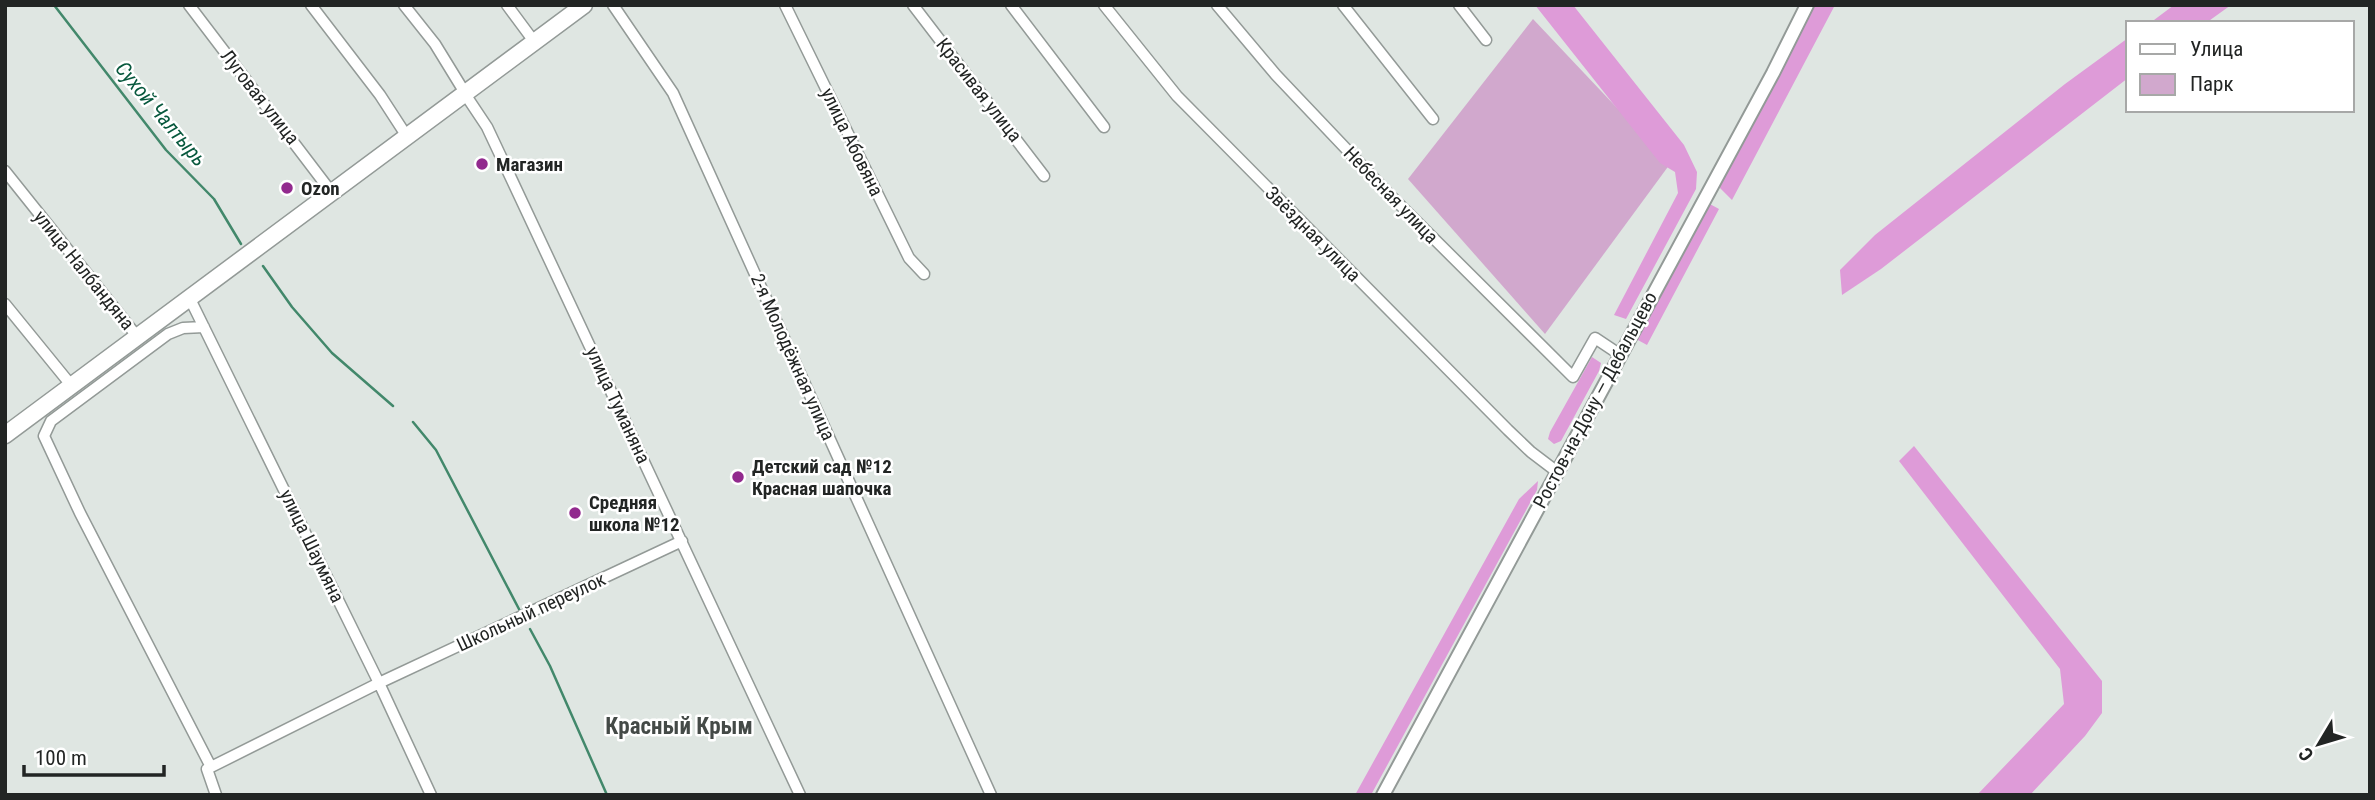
<svg xmlns="http://www.w3.org/2000/svg" width="2375" height="800" viewBox="0 0 2375 800" font-family="'Roboto Condensed',sans-serif">
<style>
.green{fill:#d1a8cd}
.forest{fill:#de9bd8}
.lines{fill:none;stroke-linecap:round;stroke-linejoin:round}
.stream{stroke:#42886b;stroke-width:2.5}
.minor-casing{stroke:#939a97;stroke-width:13}
.tertiary-casing{stroke:#939a97;stroke-width:16}
.primary-casing{stroke:#939a97;stroke-width:19}
.minor{stroke:#fff;stroke-width:10}
.tertiary{stroke:#fff;stroke-width:12}
.primary{stroke:#fff;stroke-width:16}
.poi-dot{fill:#922a8e;stroke:#fff;stroke-width:2.5}
.labels{text-anchor:middle;dominant-baseline:central;stroke-width:5;stroke-linejoin:round;paint-order:stroke}
.street-label{font-size:19px;fill:#222524;stroke:#fff}
.poi-label{font-size:19px;font-weight:bold;fill:#222524;stroke:#fff;text-anchor:start}
.water-label{font-size:21px;font-style:italic;fill:#07583d;stroke:#fff}
.quarter-label{font-size:23px;font-weight:bold;fill:#444a47;stroke:#fff}
</style>
<rect width="100%" height="100%" fill="#dfe6e2"/>
<path class="green" d="M1533 19 1670 164 1545 334 1408 179Z"/>
<path class="forest" d="M1535 5H1573L1684 145 1697 172 1696 189 1626 319 1614 315 1678 193 1675 172 1660 163Z
M1813 5H1835L1732 200 1717 185Z
M2174 5H2231L2206 23H2150Z
M2128 38V78L1881 269 1842 295 1840 270 1875 235 2065 84Z
M1708 203 1719 209 1647 345 1636 339Z
M1592 357 1601 363 1599 371 1561 441 1554 444 1548 439 1550 432Z
M1914 446 2102 681V713L2085 736 2030 795H1977L2064 704 2060 669 1899 461Z
M1538 481 1537 490 1371 795H1355L1519 499Z"/>
<g class="lines">
<path class="stream" d="M54 5 166 150 214 199 241 244
M263 266 292 307 332 353 393 406
M413 422 436 450 520 611
M530 629 550 666 607 795"/>
<defs>
<path id="minor" d="M189 5 329 189
M311 5 380 95 404 132
M404 5 435 44 462 88
M507 5 530 36
M613 5 673 93 991 795
M785 5 909 258 924 274
M913 5 1044 176
M1011 5 1104 127
M1104 5 1177 96 1508 430 1531 452 1556 471
M1217 5 1276 75 1387 192 1573 377 1595 338 1619 354
M1343 5 1433 119
M1459 5 1486 40
M465 94 487 127 503 161 800 795
M5 171 136 335
M190 299 379 683 431 795
M5 304 71 385
M204 327 183 328 168 334 51 421 44 436 80 513 211 767
M216 795 207 769 379 683 682 541"/>
<path id="tertiary" d="M1383 795 1773 73 1807 5"/>
<path id="primary" d="M5 435 584 5"/>
</defs>
<use href="#minor" class="minor-casing"/>
<use href="#tertiary" class="tertiary-casing"/>
<use href="#primary" class="primary-casing"/>
<use href="#minor" class="minor"/>
<use href="#tertiary" class="tertiary"/>
<use href="#primary" class="primary"/>
</g>
<g class="poi-dot">
<circle cx="482" cy="164" r="7"/>
<circle cx="287" cy="188" r="7"/>
<circle cx="738" cy="477" r="7"/>
<circle cx="575" cy="513" r="7"/>
</g>
<g class="labels">
<g class="street-label">
<text transform="translate(979 90) rotate(52)">Красивая улица</text>
<text transform="translate(260 97) rotate(52)">Луговая улица</text>
<text transform="translate(852 142) rotate(64)">улица Абовяна</text>
<text transform="translate(1391 195) rotate(46)">Небесная улица</text>
<text transform="translate(1313 234) rotate(45)">Звёздная улица</text>
<text transform="translate(84 270) rotate(51)">улица Налбандяна</text>
<text transform="translate(793 357) rotate(66)">2-я Молодёжная улица</text>
<text transform="translate(1595 400) rotate(-62)">Ростов-на-Дону — Дебальцево</text>
<text transform="translate(618 405) rotate(65)">улица Туманяна</text>
<text transform="translate(312 546) rotate(64)">улица Шаумяна</text>
<text transform="translate(531 612) rotate(-25)">Школьный переулок</text>
</g>
<g class="poi-label">
<text x="496" y="164">Магазин</text>
<text x="301" y="188">Ozon</text>
<text x="752" y="466">Детский сад №12<tspan x="752" dy="22">Красная шапочка</tspan></text>
<text x="589" y="502">Средняя<tspan x="589" dy="22">школа №12</tspan></text>
</g>
<g class="water-label">
<text transform="translate(161 114) rotate(50)">Сухой Чалтырь</text>
</g>
<g class="quarter-label">
<text x="679" y="726">Красный Крым</text>
</g>
</g>
<rect width="2375" height="800" fill="none" stroke="#222524" stroke-width="14"/>
<rect x="2126" y="21" width="228" height="91" fill="#ffffff" stroke="#a7a8a7" stroke-width="2"/>
<rect x="2140" y="44" width="35" height="10" fill="#ffffff" stroke="#a7a8a7" stroke-width="2"/>
<text x="2190" y="56" font-size="21" fill="#222524">Улица</text>
<rect x="2140" y="74" width="35" height="21" fill="#d1a8cd" stroke="#a7a8a7" stroke-width="2"/>
<text x="2190" y="91" font-size="21" fill="#222524">Парк</text>
<g transform="translate(2319 744) rotate(232)" stroke="#ffffff" stroke-width="5" paint-order="stroke">
<path d="M0-5L12 26L0 18L-12 26Z" fill="#222524"/>
<text y="-10" font-size="19" font-weight="bold" text-anchor="middle" fill="#222524">С</text>
</g>
<path d="M24 765v10h140v-10" fill="none" stroke="#222524" stroke-width="3.5"/>
<text x="35" y="765" font-size="21" fill="#222524" stroke="#ffffff" stroke-width="5" paint-order="stroke">100 m</text>
</svg>
